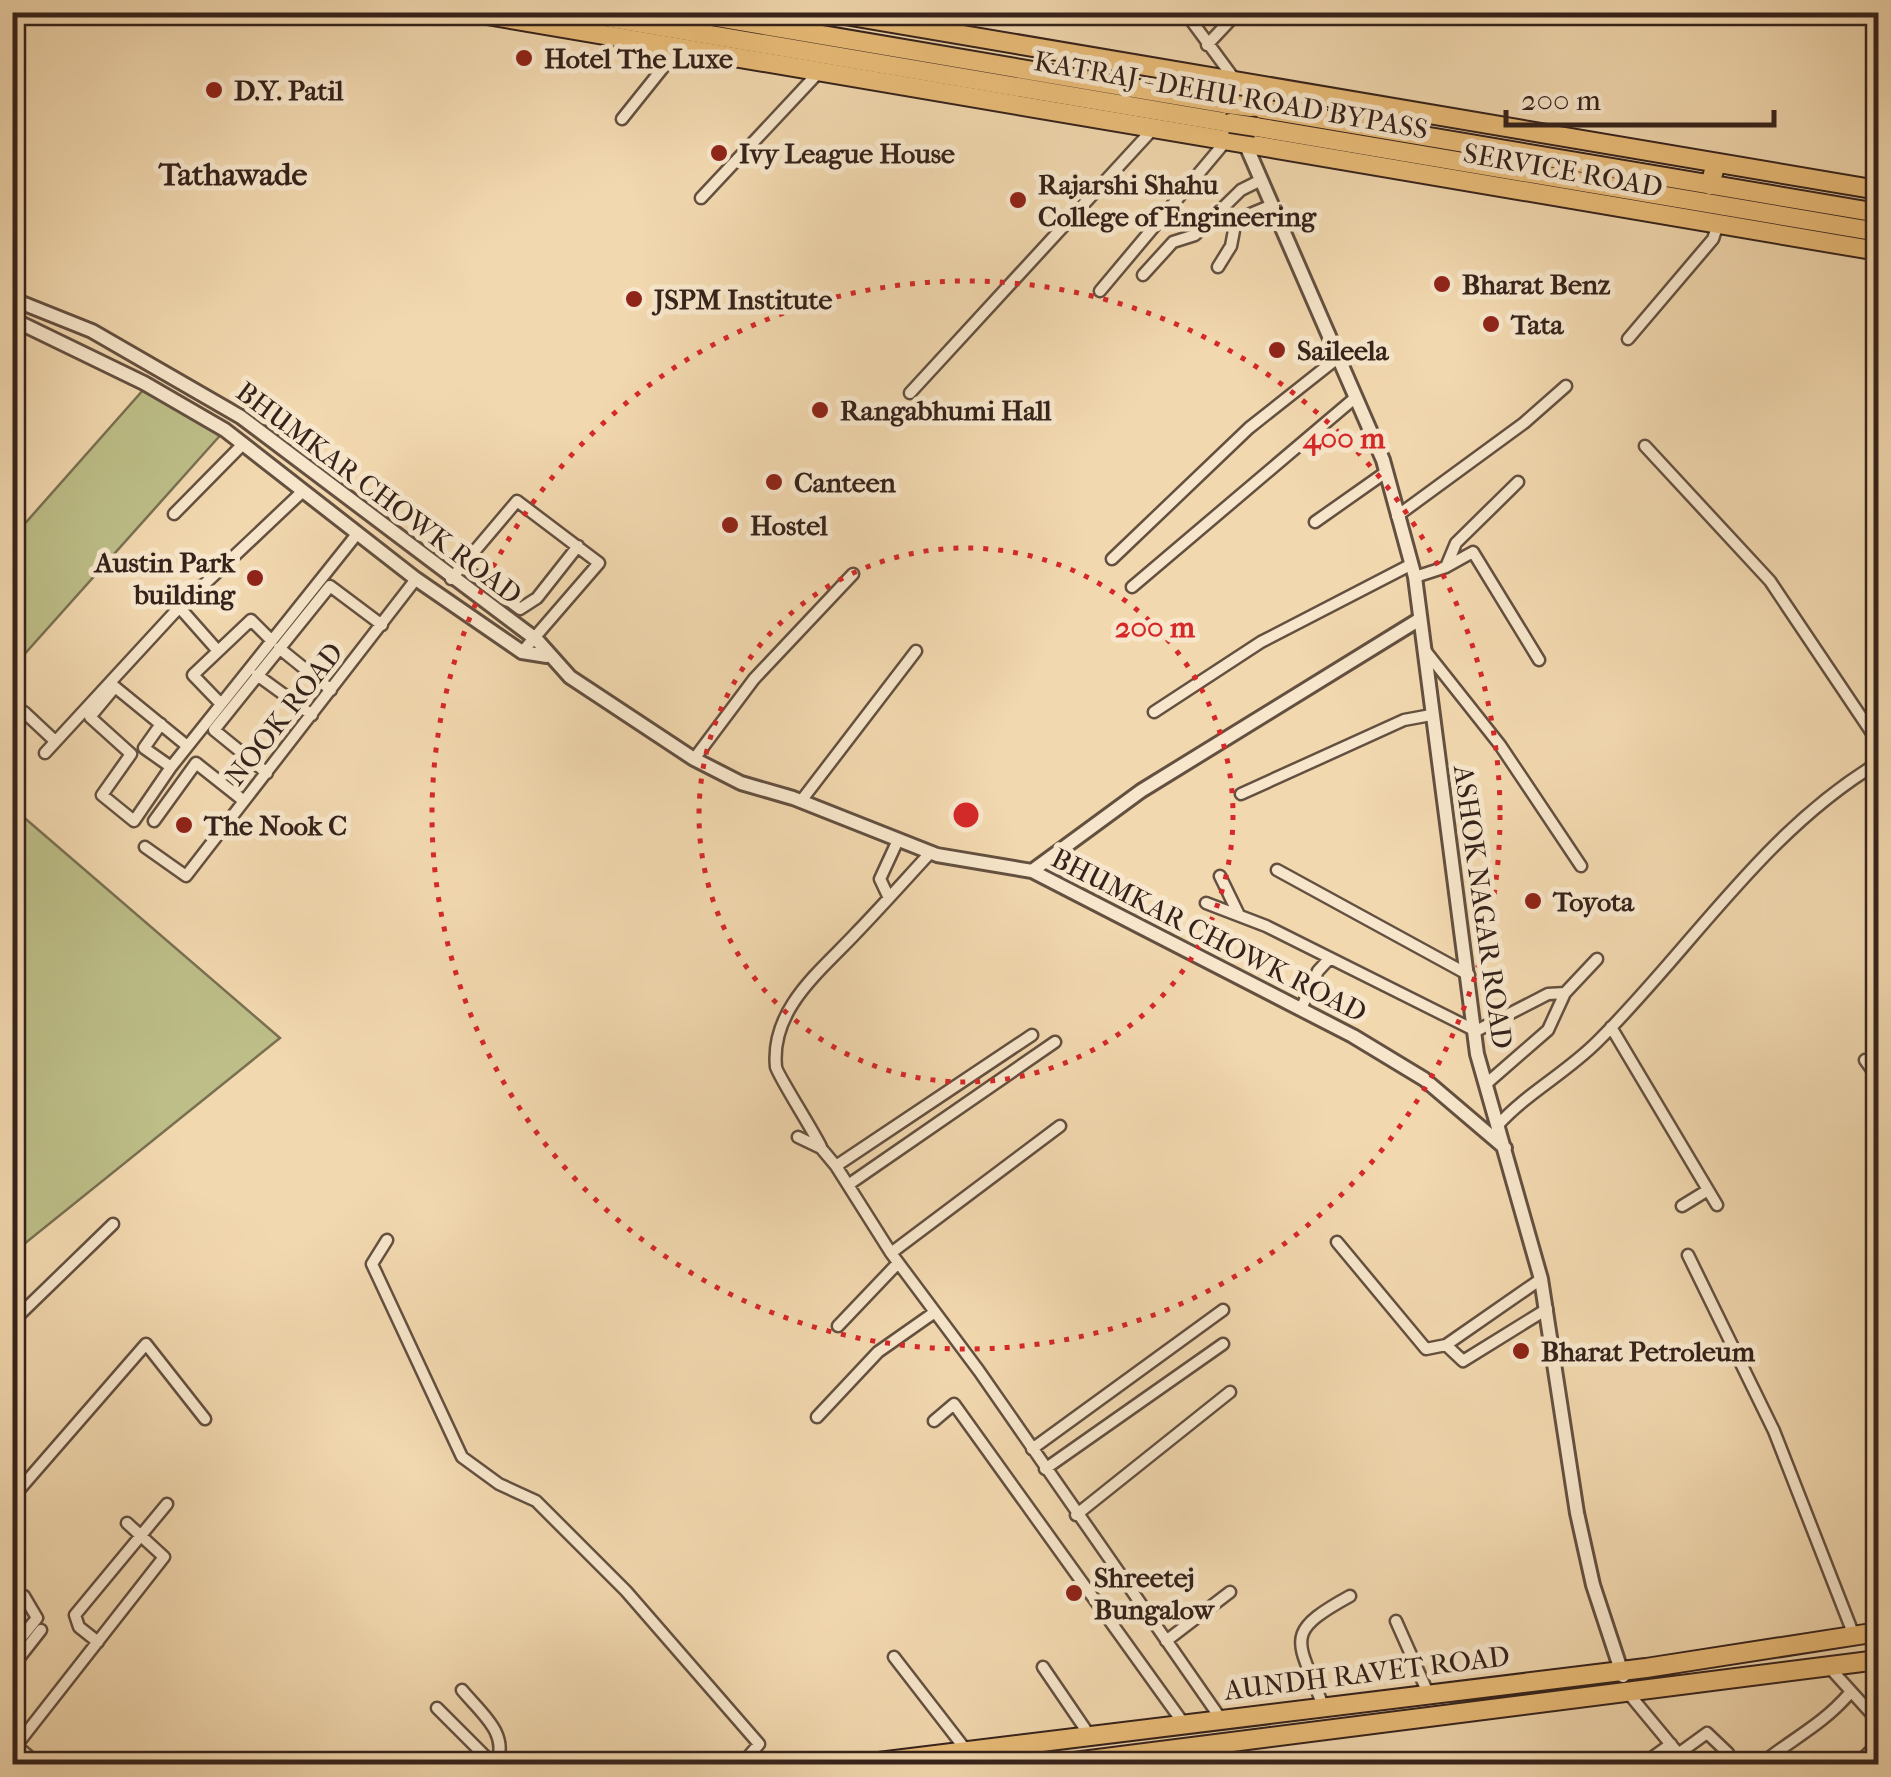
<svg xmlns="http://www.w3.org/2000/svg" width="1891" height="1777" viewBox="0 0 1891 1777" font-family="'IM FELL French Canon',serif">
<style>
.green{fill:#bdbe88;stroke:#797052;stroke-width:2.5}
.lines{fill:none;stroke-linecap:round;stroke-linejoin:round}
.minor-casing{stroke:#645040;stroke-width:15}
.tertiary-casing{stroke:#645040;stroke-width:18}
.primary-casing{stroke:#35221b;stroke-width:22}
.trunk-casing{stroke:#35221b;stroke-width:22}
.minor{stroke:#f7e6cb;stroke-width:10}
.tertiary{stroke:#f7e6cb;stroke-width:12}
.primary{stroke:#e9bc78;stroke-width:18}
.trunk{stroke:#e9bc78;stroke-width:18}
.trunk-bridge-casing{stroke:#35221b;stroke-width:22;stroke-linecap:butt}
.trunk-bridge{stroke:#e9bc78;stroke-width:18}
.ring{fill:none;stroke:#d62828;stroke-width:5;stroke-dasharray:5 10}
.poi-dot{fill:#8f2418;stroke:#f7e6cb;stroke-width:4}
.labels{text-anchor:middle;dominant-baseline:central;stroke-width:10;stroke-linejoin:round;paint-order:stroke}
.poi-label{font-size:28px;font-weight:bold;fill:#35221b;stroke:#f7e6cb;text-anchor:start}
.street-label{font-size:28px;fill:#35221b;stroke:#f7e6cb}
.quarter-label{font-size:32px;font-weight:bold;fill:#35221b;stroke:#f7e6cb}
.centre{fill:#d62828;stroke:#f7e6cb;stroke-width:5}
.ring-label{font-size:30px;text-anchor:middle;font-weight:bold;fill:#d62828;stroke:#f7e6cb;stroke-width:10;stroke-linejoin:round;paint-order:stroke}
</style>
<rect width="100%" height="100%" fill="#f2d8af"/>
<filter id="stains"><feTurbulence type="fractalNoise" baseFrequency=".002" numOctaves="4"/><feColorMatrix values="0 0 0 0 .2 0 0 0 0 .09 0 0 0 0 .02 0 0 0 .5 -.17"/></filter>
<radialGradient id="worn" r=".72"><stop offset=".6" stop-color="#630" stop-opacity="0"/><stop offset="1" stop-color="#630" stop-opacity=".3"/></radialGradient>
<path class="green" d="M144 389 225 430 13 667V537Z
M13 808 280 1038 13 1253Z"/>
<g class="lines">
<defs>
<path id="minor" d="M1185 12 1235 80
M957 34 961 12
M1207 45 1238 12
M622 119 678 49
M701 198 819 72
M1218 267 1231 246 1236 220 1272 205
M1143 275 1173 242 1195 235 1241 190 1261 180
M1100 291 1226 141
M1628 339 1713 239 1718 224
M910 393 1153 129
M1645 446 1770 581 1878 742
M174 514 243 444
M1397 516 1524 423 1566 386
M1315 522 1386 472
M1112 559 1249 428 1340 356
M462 566 520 609 537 598 578 546
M1446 567 1473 552 1539 660
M1415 577 1446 567 1456 543 1518 482
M451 579 517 501 599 563 522 652
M1132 587 1356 397
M180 608 218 651
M279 648 331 690
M1424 649 1500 745 1581 866
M257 675 312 715
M220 703 193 675 251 620 271 640
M24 712 55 741
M1154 712 1261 642 1412 564
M161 724 144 748 171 767 134 821 102 795 131 754 90 717 115 687 186 745
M45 753 174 613 303 491
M694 759 754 679 853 574
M171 767 357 534
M267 773 214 730 330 586 382 625
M1241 794 1404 720 1431 715
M801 801 916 651
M154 821 196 763 244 801
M145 847 186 876 416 579
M1277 870 1469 975
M1220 876 1238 913
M889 898 880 879 898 840
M1206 903 1266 926 1476 1031 1548 994 1565 993 1597 959
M1301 1009 1318 971 1330 958
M1611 1027 1717 1205
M1865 1060 1878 1078
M1486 1084 1548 1030 1565 993
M1498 1125C1527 1093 1566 1073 1597 1042 1691 949 1763 832 1878 763
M798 1137 821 1148 836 1166 891 1253 979 1371 1221 1719
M821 1147C814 1132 777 1074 776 1067 770 1008 823 969 857 932 882 906 906 879 931 852
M836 1166 1032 1035
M848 1185 1055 1042
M1682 1206 1708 1190
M387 1240 372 1264 462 1457 499 1484 536 1501 626 1591 759 1744 742 1764
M1337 1242 1426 1349 1446 1345 1541 1279
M891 1253 1060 1126
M1688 1255 1774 1431 1853 1633
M12 1322 113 1224
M838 1326 898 1263
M1446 1345 1463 1361 1547 1309
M817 1417 878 1352 935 1312
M934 1421 954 1404 1184 1724
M1032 1449 1223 1310
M1045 1469 1223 1344
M12 1498 146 1344 205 1419
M1076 1515 1230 1392
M1877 1541 1878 1546
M12 1605 24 1596 37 1618 12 1649
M1396 1621 1428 1693
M1166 1641 1230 1592
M98 1642 79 1627 75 1615 167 1504
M894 1657 966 1750
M12 1667 41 1630
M1043 1667 1090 1736
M1829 1667 1878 1721
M462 1690C481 1713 510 1734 496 1764
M1629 1694 1687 1764
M1323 1706C1298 1639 1281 1634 1350 1596
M437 1708 493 1764
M13 1743 38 1764
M16 1746 164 1557 127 1523
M1678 1754 1707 1733 1728 1753
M1643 1764 1671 1744
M1761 1764C1793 1738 1821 1726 1849 1694
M1857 1764 1878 1744"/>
<path id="tertiary" d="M1235 81 1245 143 1383 460 1415 577 1477 1054 1541 1279 1577 1513 1593 1585 1623 1676
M12 299 92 331 241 417 537 640 570 677 694 759 741 783 793 798 937 855 1032 871 1353 1036 1424 1079 1505 1148
M12 319 144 383 225 430 416 579 522 652 547 656
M1032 871 1141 791 1420 619"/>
<path id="primary" d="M469 12 1878 251
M827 12 1878 190
M862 1764 1646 1668 1878 1632
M1058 1764 1878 1660"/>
<path id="trunk" d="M575 12 1230 123
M687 12 1227 104
M1251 107 1878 213
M1256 127 1878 232
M1710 185 1716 163"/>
</defs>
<use href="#minor" class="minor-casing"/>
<use href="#tertiary" class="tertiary-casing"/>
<use href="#primary" class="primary-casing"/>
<use href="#trunk" class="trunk-casing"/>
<use href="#minor" class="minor"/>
<use href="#tertiary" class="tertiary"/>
<use href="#primary" class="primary"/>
<use href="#trunk" class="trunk"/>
<defs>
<path id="trunk-bridge" d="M1227 104 1251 107
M1230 123 1256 127"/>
</defs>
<use href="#trunk-bridge" class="trunk-bridge-casing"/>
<use href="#trunk-bridge" class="trunk-bridge"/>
</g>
<g class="ring">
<circle cx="966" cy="815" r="267"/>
<circle cx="966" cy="815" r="534"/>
</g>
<g class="poi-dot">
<circle cx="524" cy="58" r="10"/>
<circle cx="214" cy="90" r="10"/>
<circle cx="719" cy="153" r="10"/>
<circle cx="1018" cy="200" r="10"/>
<circle cx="1442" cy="284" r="10"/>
<circle cx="634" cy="299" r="10"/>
<circle cx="1491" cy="324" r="10"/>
<circle cx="1277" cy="350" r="10"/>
<circle cx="820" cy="410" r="10"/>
<circle cx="774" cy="482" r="10"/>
<circle cx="730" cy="525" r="10"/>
<circle cx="255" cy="578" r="10"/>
<circle cx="184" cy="825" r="10"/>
<circle cx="1533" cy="901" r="10"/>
<circle cx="1521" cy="1351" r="10"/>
<circle cx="1074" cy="1593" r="10"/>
</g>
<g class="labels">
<g class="poi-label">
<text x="544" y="58">Hotel The Luxe</text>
<text x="234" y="90">D.Y. Patil</text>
<text x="739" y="153">Ivy League House</text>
<text x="1038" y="184">Rajarshi Shahu<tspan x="1038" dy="32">College of Engineering</tspan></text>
<text x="1462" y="284">Bharat Benz</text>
<text x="654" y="299">JSPM Institute</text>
<text x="1511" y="324">Tata</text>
<text x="1297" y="350">Saileela</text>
<text x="840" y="410">Rangabhumi Hall</text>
<text x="794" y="482">Canteen</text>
<text x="750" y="525">Hostel</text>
<text x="235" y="562" text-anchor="end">Austin Park<tspan x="235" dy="32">building</tspan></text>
<text x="204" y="825">The Nook C</text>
<text x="1553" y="901">Toyota</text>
<text x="1541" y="1351">Bharat Petroleum</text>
<text x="1094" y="1577">Shreetej<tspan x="1094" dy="32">Bungalow</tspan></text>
</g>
<g class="street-label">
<text transform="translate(1231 95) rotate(10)">KATRAJ - DEHU ROAD BYPASS</text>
<text transform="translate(1563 170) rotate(10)">SERVICE ROAD</text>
<text transform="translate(379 493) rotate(37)">BHUMKAR CHOWK ROAD</text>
<text transform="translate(284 714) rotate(-52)">NOOK ROAD</text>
<text transform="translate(1483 907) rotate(82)">ASHOK NAGAR ROAD</text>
<text transform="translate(1209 935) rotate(27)">BHUMKAR CHOWK ROAD</text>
<text transform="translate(1367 1673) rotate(-7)">AUNDH RAVET ROAD</text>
</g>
<g class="quarter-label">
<text x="233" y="174">Tathawade</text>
</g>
</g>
<circle cx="966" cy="815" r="15" class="centre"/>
<g class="ring-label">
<text x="1344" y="448">400 m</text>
<text x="1155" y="637">200 m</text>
</g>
<rect width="1891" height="1777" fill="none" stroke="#f2d8af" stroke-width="50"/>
<rect x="15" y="15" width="1861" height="1747" fill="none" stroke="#35221b" stroke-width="5"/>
<rect x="25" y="25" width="1841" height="1727" fill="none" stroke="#35221b" stroke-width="2.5"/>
<path d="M1506 110v15h268v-15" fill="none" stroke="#35221b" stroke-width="5"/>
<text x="1521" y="110" font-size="30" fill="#35221b" stroke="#f7e6cb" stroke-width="8" paint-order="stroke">200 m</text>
<rect width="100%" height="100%" filter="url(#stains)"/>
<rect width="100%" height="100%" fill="url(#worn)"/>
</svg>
